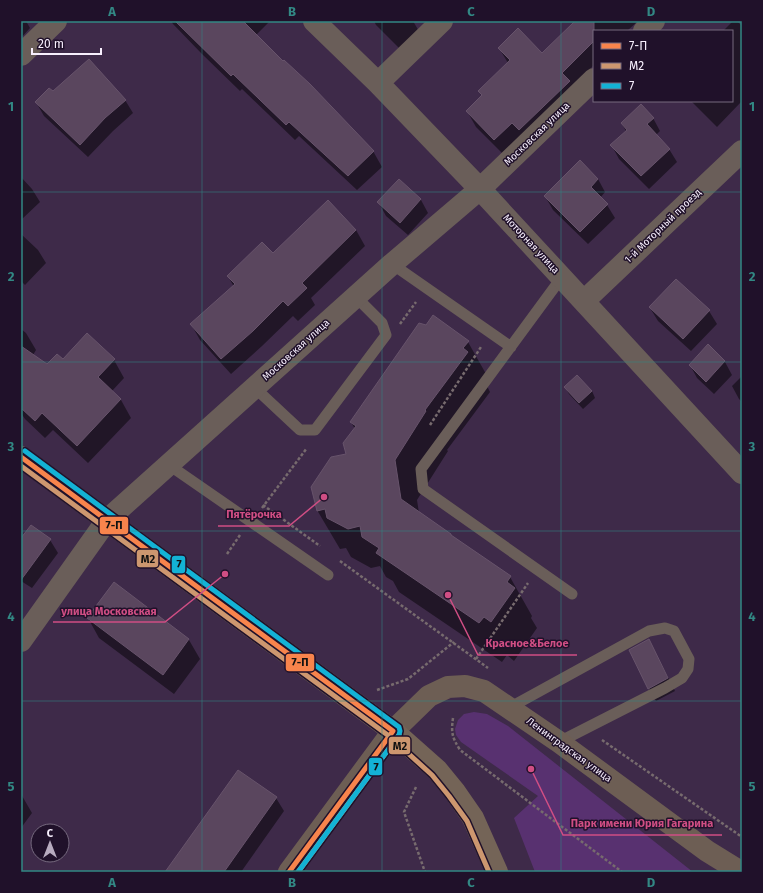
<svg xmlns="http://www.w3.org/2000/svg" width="763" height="893" viewBox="0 0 763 893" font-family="'Fira Sans',sans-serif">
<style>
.green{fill:#583170}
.shadow{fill:#0007}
.building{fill:#5a465e;stroke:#67536b}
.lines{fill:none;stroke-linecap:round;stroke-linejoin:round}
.path{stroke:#776b6e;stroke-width:2.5;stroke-dasharray:3 2;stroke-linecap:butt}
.lane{stroke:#6a5e59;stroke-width:11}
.street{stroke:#6a5e59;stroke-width:22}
.secondary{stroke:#6d5e54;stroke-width:22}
.primary{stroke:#746457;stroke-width:22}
.bus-1-casing{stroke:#20112a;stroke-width:8}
.bus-2-casing{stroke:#20112a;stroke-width:8}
.bus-3-casing{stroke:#20112a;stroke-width:8}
.bus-1{stroke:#f8844c;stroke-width:5}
.bus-2{stroke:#cd976f;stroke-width:5}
.bus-3{stroke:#13b2d5;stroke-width:5}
.grid{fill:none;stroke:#328884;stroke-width:1;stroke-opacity:0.55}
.labels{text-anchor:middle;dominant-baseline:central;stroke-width:3;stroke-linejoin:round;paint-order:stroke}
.street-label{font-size:10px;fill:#f8f0fe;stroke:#20112a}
.leader{fill:none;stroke:#d04e84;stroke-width:1.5}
.callout-dot{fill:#d04e84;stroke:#20112a;stroke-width:1.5}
.callout-label{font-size:11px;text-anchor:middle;font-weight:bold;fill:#d04e84;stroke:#20112a;stroke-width:3;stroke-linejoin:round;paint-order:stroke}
.line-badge{stroke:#20112a;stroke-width:1.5}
.pale-badge-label{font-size:11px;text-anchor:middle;font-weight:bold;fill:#111}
.neatline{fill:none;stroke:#328884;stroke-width:1.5}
.grid-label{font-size:13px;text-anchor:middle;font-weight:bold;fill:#328884}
</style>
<rect width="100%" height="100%" fill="#3e2a49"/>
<path class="green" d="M474 712 487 714 508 726 693 872H535L514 818 538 796 461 742 456 735 455 729 458 720 464 714Z"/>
<path class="shadow" d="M21 21H26L30 28 21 38Z
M171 21H270L256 35 373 151 382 167 357 190 299 136 295 140 242 89 240 91 202 54 173 24Z
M374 21H413L420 33 402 51 376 25Z
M577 21H638L627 31H594V65L504 155 476 127 467 111 482 97 479 91 508 63 499 48 542 54Z
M733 21H737L742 26V101L717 127 691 101H732V31H723Z
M53 93 125 100 133 113 113 131 88 157 44 116 36 102Z
M653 118 660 131 656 135 669 149 677 162 649 189 619 159 612 146 626 131 622 124Z
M21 177 32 189 40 202 21 220Z
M598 179 605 192 600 198 607 205 615 218 588 244 553 210 545 196Z
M399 180 421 200 428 213 408 235 386 216 379 203Z
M328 202 356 230 365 246 311 298 315 305 298 321 293 316 262 346 231 374 200 340 191 324 234 287 228 276 273 255Z
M21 234 38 250 46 263 25 285 21 281Z
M650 308 709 311 717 324 691 351 658 321Z
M21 329 26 333 36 350 33 355 47 366 63 361 87 335 114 360 124 378 112 391 121 400 131 418 88 463 53 430 45 438 25 419 21 413Z
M468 342 490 381 487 386 490 392 447 450 448 451 417 500 419 513 452 537 510 577 532 616 531 618 537 628 514 661 507 655 502 662 399 592 393 581 386 577 380 566 371 568 351 557 346 548 340 549 317 510 347 455 355 429 351 422Z
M708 346 725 362 732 375 714 394 697 378 690 365Z
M742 376V402L739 399 732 386Z
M565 387 592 391 595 398 583 409 569 394Z
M31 526 50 540 58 553 32 588 21 581V540Z
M114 584 189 640 200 659 174 694 99 638 88 618Z
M656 654 675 691 656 701 649 688Z
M238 771 276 798 284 811 241 872H166Z
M21 794 32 813 21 828Z"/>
<path class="building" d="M175 21H243L283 61 284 60 310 84 374 151 348 176 289 122 286 125 233 74 231 76Z
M575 21H594V41L562 73 570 81 519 130 512 123 494 140 466 111 482 95 478 91 510 60 498 48 518 28 542 53Z
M89 59 126 100 105 118 80 145 35 102 49 88 53 91Z
M641 104 654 118 647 124 670 149 641 176 610 145 627 130 621 123Z
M580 160 598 179 591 187 608 204 580 232 544 196Z
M399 179 421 199 400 223 377 202Z
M328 200 356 230 302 283 307 288 288 306 283 301 253 331 221 359 190 324 235 284 227 276 262 242 273 253Z
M676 279 710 310 683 339 649 307Z
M433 315 469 341 463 348 468 352 425 410 426 411 395 460 401 499 451 534V535L511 576 507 582 515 588 491 622 484 617 479 623 376 553 379 548 362 537 360 526 348 529 327 518 325 509 317 511 311 487 331 457 346 454 343 443 356 426 350 422 419 323 426 325Z
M87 333 115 359 98 377 121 399 77 446 42 413 35 421 21 408V346L47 364 57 354 63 359Z
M708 344 725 361 706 382 689 365Z
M577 375 592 391 579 403 564 387Z
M31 525 51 539 21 580V538Z
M114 582 189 639 163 675 87 618Z
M649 639 668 678 648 689 629 650Z
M238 770 277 797 224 872H165Z"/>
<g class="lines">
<path class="path" d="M400 324 416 302
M430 425 481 347
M263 505 320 546
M262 508 307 448
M227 554 240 535
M340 561 488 668
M476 659 528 583
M377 690 408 679 454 642
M453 718C451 733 452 737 460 750L622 872
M602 740 742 837
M416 787 404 812 425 872"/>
<path class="lane" d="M392 264 511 347
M562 277 421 469 423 489 572 594
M255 388 300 430H315L386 335 382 323 356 297
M169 465 328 575
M509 708 649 631 665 628 674 631 689 659 688 669 682 678 665 688 559 742"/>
<path class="street" d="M314 21 378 83 480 189 742 473
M644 31 654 21
M21 55 56 21
M378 83 442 21
M584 301 742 151
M21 641 107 520 392 264 480 189 594 79"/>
<path class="secondary" d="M289 872 393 731 429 696 448 687 465 686 484 691 559 742 707 851 741 872"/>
<path class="primary" d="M21 457 393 731 437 770 455 792 473 818 497 872"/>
<defs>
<path id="bus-1" d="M21 457 393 731
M289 872 393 731"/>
<path id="bus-2" d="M21 466 389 736 432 775 449 796 467 821 489 872
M298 872 399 735"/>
<path id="bus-3" d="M25 451 399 727 400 731 399 735 298 872"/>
</defs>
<use href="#bus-1" class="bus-1-casing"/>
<use href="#bus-2" class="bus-2-casing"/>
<use href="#bus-3" class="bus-3-casing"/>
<use href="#bus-1" class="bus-1"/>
<use href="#bus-2" class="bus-2"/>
<use href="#bus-3" class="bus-3"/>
</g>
<path class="grid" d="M202 21V872M382 21V872M561 21V872M21 192H742M21 362H742M21 531H742M21 701H742"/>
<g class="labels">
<g class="street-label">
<text transform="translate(537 134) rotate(-44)">Московская улица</text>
<text transform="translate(663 226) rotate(-44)">1-й Моторный проезд</text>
<text transform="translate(531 244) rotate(47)">Моторная улица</text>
<text transform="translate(296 350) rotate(-42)">Московская улица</text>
<text transform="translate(569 750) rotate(36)">Ленинградская улица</text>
</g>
</g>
<path class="leader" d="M324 497L289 526H218M225 574L165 622H53M448 595L478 655H577M531 769L563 835H722"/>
<g class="callout-dot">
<circle cx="324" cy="497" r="4"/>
<circle cx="225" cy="574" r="4"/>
<circle cx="448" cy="595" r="4"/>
<circle cx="531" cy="769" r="4"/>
</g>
<g class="callout-label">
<text x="254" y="518">Пятёрочка</text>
<text x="109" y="615">улица Московская</text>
<text x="527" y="647">Красное&amp;Белое</text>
<text x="642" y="827">Парк имени Юрия Гагарина</text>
</g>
<g class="line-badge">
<rect x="99" y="516" width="30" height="19" rx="4" fill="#f8844c"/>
<rect x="136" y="549" width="23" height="19" rx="4" fill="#cd976f"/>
<rect x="171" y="555" width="15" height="19" rx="4" fill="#13b2d5"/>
<rect x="285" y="653" width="30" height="19" rx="4" fill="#f8844c"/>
<rect x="388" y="736" width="23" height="19" rx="4" fill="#cd976f"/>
<rect x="368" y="757" width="15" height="19" rx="4" fill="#13b2d5"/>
</g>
<g class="pale-badge-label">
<text x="114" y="529">7-П</text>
<text x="148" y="563">М2</text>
<text x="179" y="568">7</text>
<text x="300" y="666">7-П</text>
<text x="400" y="750">М2</text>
<text x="376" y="771">7</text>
</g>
<rect width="763" height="893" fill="none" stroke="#20112a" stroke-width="44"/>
<rect x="593" y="30" width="140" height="72" fill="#20112a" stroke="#766a7f"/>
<rect x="601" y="43" width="20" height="6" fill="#f8844c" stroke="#766a7f"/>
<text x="629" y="50" font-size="12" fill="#f8f0fe">7-П</text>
<rect x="601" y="63" width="20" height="6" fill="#cd976f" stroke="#766a7f"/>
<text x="629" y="70" font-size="12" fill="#f8f0fe">М2</text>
<rect x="601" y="83" width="20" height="6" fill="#13b2d5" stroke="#766a7f"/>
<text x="629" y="90" font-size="12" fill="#f8f0fe">7</text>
<g transform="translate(50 843)"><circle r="19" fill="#20112a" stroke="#766a7f"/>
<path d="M0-3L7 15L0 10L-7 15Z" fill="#b7abbf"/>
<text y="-6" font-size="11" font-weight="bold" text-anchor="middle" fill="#f8f0fe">С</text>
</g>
<path d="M32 48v6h69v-6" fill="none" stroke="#f8f0fe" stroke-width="2"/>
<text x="38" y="48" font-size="12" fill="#f8f0fe" stroke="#20112a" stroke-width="3" paint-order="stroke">20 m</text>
<rect x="22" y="22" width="719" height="849" class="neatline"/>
<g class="grid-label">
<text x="112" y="16">A</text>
<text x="292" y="16">B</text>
<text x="471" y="16">C</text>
<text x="651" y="16">D</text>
<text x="11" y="111">1</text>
<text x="752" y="111">1</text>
<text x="11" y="281">2</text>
<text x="752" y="281">2</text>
<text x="11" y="451">3</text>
<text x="752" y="451">3</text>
<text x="11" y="621">4</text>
<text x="752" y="621">4</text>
<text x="11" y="791">5</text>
<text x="752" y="791">5</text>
<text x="112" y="887">A</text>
<text x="292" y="887">B</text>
<text x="471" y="887">C</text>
<text x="651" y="887">D</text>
</g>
</svg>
